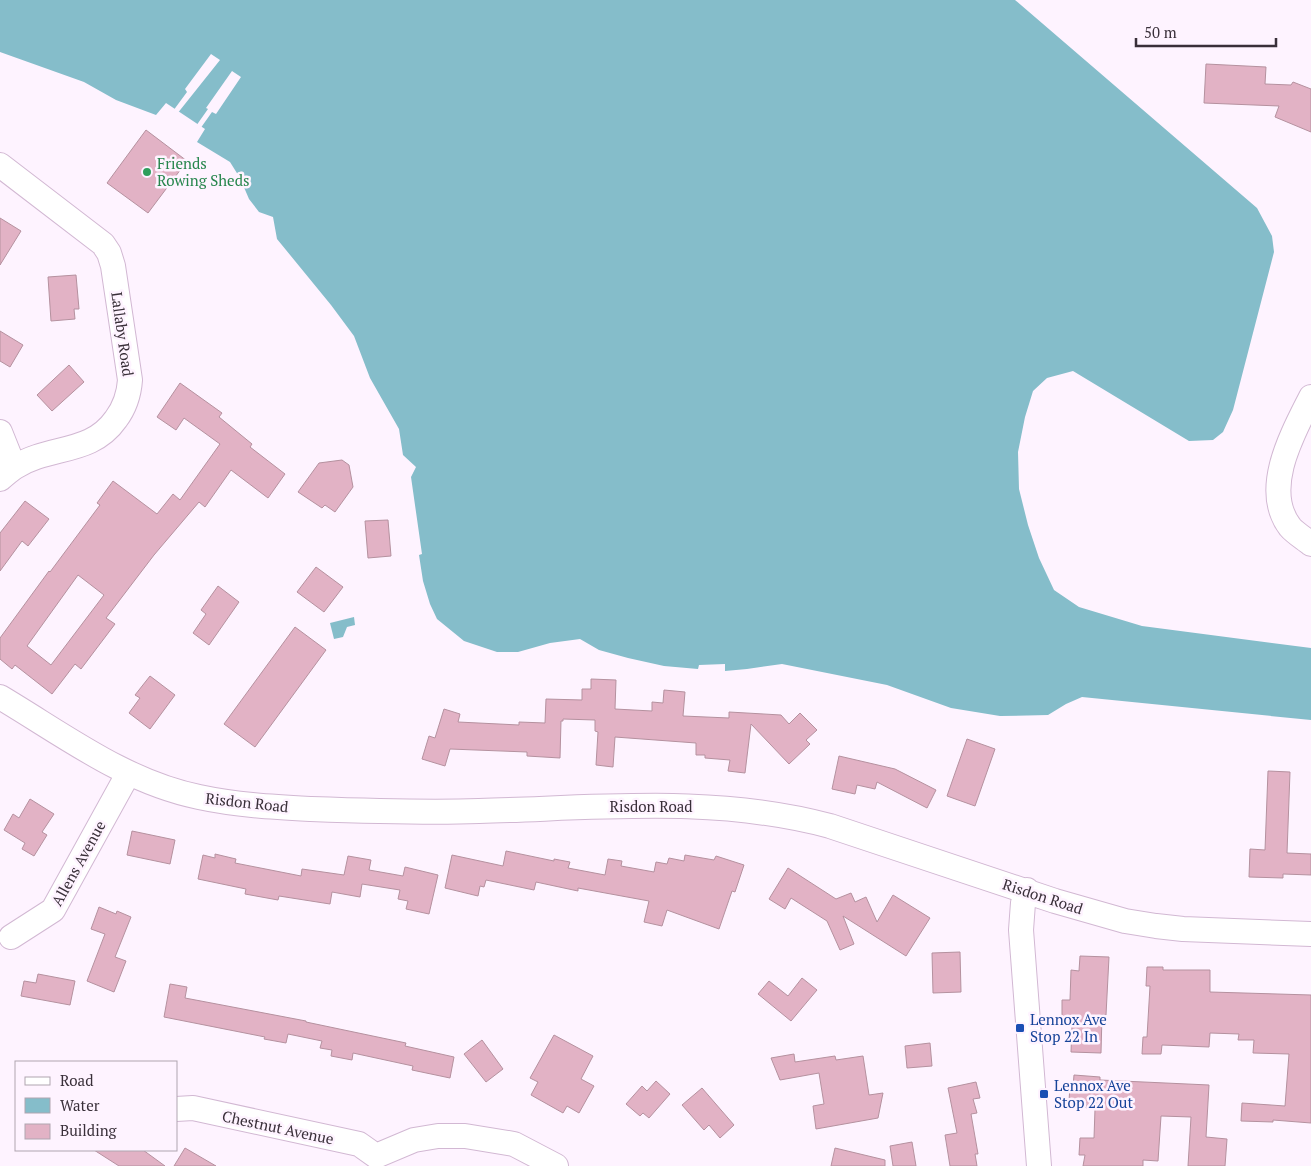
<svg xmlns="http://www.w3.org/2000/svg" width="1311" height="1166" viewBox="0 0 1311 1166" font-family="'PT Serif',serif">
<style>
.water{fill:#85bdca}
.pier{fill:#fef3ff}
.building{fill:#e2b2c5;stroke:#b5919f;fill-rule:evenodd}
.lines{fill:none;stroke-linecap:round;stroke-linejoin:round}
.minor-casing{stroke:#d2b8d3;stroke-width:26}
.minor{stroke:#fff;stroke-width:24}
.leisure-dot{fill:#2e9e5b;stroke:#fef3ff;stroke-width:2}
.transit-dot{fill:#1a4fb4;stroke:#fef3ff;stroke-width:2}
.labels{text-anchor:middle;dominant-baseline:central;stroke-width:5;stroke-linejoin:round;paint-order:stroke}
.leisure-label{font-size:15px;fill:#27864d;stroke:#fef3ff;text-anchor:start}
.street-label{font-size:15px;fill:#392f39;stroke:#fef3ff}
.transit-label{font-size:15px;fill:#164399;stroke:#fef3ff;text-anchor:start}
</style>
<rect width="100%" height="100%" fill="#fef3ff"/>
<path class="water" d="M0 0H1015L1257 208 1272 236 1274 252 1233 410 1223 432 1213 440 1189 441 1073 371 1047 378 1033 391 1025 417 1018 452 1019 489 1028 525 1039 558 1054 590 1079 607 1142 626 1311 648V720L1082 697 1066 704 1048 715 1000 716 951 708 887 685 782 664 747 669 725 671V664L699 665 698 669 664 666 628 658 599 650 580 639 550 643 518 652H497L464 641 437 619 430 604 423 581 419 555 422 554 411 477 416 467 403 455 399 429 370 378 354 336 331 305 277 239 273 217 259 212 249 199 240 178 230 162 197 142 205 129 166 103 156 115 116 100 84 82 0 52Z
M354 617 355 625 347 627 343 637 334 639 330 623Z"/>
<path class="pier" d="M211 54 220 60 177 114 173 111 187 92 185 89Z
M232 71 241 77 216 114 212 112 200 129 196 126 208 109 206 108Z"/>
<path class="building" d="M1206 64 1266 67 1265 84 1291 85 1293 82 1311 89V132L1275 117 1279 106 1204 103Z
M146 130 187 161 148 213 107 183Z
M0 218 21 231 0 265Z
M76 275 79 309H74L75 319 51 321 48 277Z
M0 331 23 345 10 367 0 361Z
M69 365 84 382 52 411 37 395Z
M180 383 222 413 219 417 252 444 250 447 285 474 268 498 231 470 205 507 199 502 154 555 106 618 115 624 81 669 75 664 52 694 15 665 12 669 0 659V638L49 571 50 572 100 505 97 503 113 481 157 514 173 494 180 500 220 444 184 418 176 430 157 417ZM78 575 104 595 51 665 27 646Z
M342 460 349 465 353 487 335 512 325 505 322 508 298 492 319 463Z
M25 501 49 519 28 546 22 541 0 571V533Z
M388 520 391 556 368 558 365 521Z
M316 567 343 587 324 612 297 592Z
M218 586 239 602 209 645 193 633 206 614 201 610Z
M295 627 326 650 255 747 224 724Z
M150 676 175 695 150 729 129 713 140 698 135 695Z
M591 679 616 680 615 709 652 711V702L663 703 664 690 685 692 683 716 729 718V712L781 715 789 724 800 713 817 730 806 740 810 744 789 764 751 724 745 773 728 771 730 760 705 758V755H696V743L615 737 613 767 596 765 598 732 595 731V720L563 719V721H561L560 758 527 756V752L450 749 445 766 422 759 429 736 435 738 444 709 460 714 458 722 519 725V722L545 723 546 699 582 700V689H591Z
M967 739 995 749 975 806 947 796Z
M839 756 895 769 936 790 927 808 877 782 875 789 857 785 855 794 832 789Z
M1268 771 1290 772 1287 853 1311 854V875L1283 874V878L1249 877 1250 849 1265 850Z
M30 799 54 814 42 832 47 835 34 856 22 849 25 843 4 830 13 814 19 818Z
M132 831 175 840 170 864 127 855Z
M506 851 554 861V859L570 862 568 868 605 875 608 859 622 861 621 866 654 872 656 862 667 864 669 858 684 861 685 855 714 860 716 856 744 865 735 892 732 891 719 929 667 910 662 926 644 922 649 901 578 888V891L536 882 534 890 486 880 484 887 480 886 478 896 445 888 452 855 503 866Z
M215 854 236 859 235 863 301 876 302 869 344 875 348 856 371 860 369 870 403 876 405 867 438 875 429 914 406 909 408 901 398 899 400 890 362 884 360 897 332 892 330 904 279 896 278 900 245 894 246 889 198 879 203 855 215 858Z
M788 868 836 899 851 893 855 902 866 897 877 922 893 895 930 918 906 956 843 916 854 944 840 950 827 921 791 898 785 909 769 899Z
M99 907 116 914 117 911 131 917 115 957 126 961 114 992 87 981 105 934 91 929Z
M960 952 961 992 933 993 932 953Z
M1080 956 1109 957 1106 1015H1102L1101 1053 1071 1052 1072 1025H1062V1000H1070L1071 970 1079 971Z
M1147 967H1163V970H1210V992L1311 995V1123L1273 1120V1122L1241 1121 1242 1103 1285 1106 1289 1054 1253 1053 1254 1040H1238L1239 1034 1210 1033 1209 1047 1162 1045 1161 1054H1142L1143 1037H1147L1150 986H1146Z
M38 974 75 981 70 1005 21 996 24 981 36 983Z
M802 978 817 990 791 1021 758 994 769 981 788 996Z
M170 984 187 987 185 998 306 1021V1022L406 1043 405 1046 454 1057 450 1078 412 1070 413 1066 353 1053 352 1060 331 1056 332 1050 320 1048 322 1041 288 1034 286 1043 264 1039 265 1037 164 1017Z
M554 1035 593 1056 581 1079 594 1086 579 1113 567 1106 563 1113 531 1095 538 1082 530 1078Z
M482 1040 503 1069 486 1082 464 1054Z
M930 1043 932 1066 907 1068 905 1046Z
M794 1054 795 1062 835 1056 836 1060 863 1056 869 1095 883 1093 878 1118 816 1129 813 1106 824 1104 819 1073 780 1080 771 1058Z
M1074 1075 1100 1077V1080L1209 1085 1206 1137 1227 1139 1225 1166H1188L1191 1117 1161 1116 1158 1161 1143 1160V1166H1083L1085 1155H1079L1080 1138H1094L1095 1109 1086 1108V1102L1069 1101 1070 1086 1073 1087Z
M656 1081 670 1094 649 1118 643 1113 640 1116 626 1104 642 1086 647 1091Z
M976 1082 980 1098 973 1099 977 1113 971 1114 978 1154H975L977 1166H950L945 1135 957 1133 948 1088Z
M702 1088 734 1125 720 1138 709 1125 704 1130 682 1105Z
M912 1142 916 1166H893L890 1146Z
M185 1148 216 1166H174Z
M835 1148 885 1160V1166H831Z
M94 1150H143L165 1166H119Z"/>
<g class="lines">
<defs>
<path id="minor" d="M0 165 103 244 109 253 113 266 130 380C129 394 125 407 116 419 91 455 50 445 15 467 10 470 5 475 0 479
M1311 397C1293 433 1261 489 1290 527 1295 533 1305 539 1311 544
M0 432 14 467
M0 697C64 735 125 782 199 797 236 805 274 807 311 809 367 811 423 813 479 811 597 808 715 795 830 826L1055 901 1125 921 1156 926 1183 929 1311 934
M1027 890 1023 903 1021 930 1039 1166
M11 937 53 910 128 774
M176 1109 193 1108 359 1144 376 1156 414 1140 438 1136H465L514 1144 556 1166"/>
</defs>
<use href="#minor" class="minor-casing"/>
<use href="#minor" class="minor"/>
</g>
<circle class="leisure-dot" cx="147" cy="172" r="5"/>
<g class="transit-dot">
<rect x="1015" y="1023" width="10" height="10" rx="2.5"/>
<rect x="1039" y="1089" width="10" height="10" rx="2.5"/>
</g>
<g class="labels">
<g class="leisure-label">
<text x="157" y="163">Friends<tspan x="157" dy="17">Rowing Sheds</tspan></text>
</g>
<g class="street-label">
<text transform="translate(123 334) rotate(82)">Lallaby Road</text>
<text transform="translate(247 802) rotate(6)">Risdon Road</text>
<text x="651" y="806">Risdon Road</text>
<text transform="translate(78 863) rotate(-61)">Allens Avenue</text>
<text transform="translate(1043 896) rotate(18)">Risdon Road</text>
<text transform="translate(278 1127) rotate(12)">Chestnut Avenue</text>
</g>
<g class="transit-label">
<text x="1030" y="1019">Lennox Ave<tspan x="1030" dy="17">Stop 22 In</tspan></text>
<text x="1054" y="1085">Lennox Ave<tspan x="1054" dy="17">Stop 22 Out</tspan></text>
</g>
</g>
<rect x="15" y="1061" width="162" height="90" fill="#fef3ff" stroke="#afa5b0"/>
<rect x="25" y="1077" width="25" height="8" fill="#ffffff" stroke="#afa5b0"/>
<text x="60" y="1086" font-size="15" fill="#392f39">Road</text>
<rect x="25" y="1098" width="25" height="15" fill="#85bdca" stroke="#afa5b0"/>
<text x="60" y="1111" font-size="15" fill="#392f39">Water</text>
<rect x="25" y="1124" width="25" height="15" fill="#e2b2c5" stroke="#afa5b0"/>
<text x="60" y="1136" font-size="15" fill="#392f39">Building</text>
<path d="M1136 38v8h140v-8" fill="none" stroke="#392f39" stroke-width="2.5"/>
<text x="1144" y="38" font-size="15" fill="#392f39" stroke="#fef3ff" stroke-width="4" paint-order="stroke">50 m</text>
</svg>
